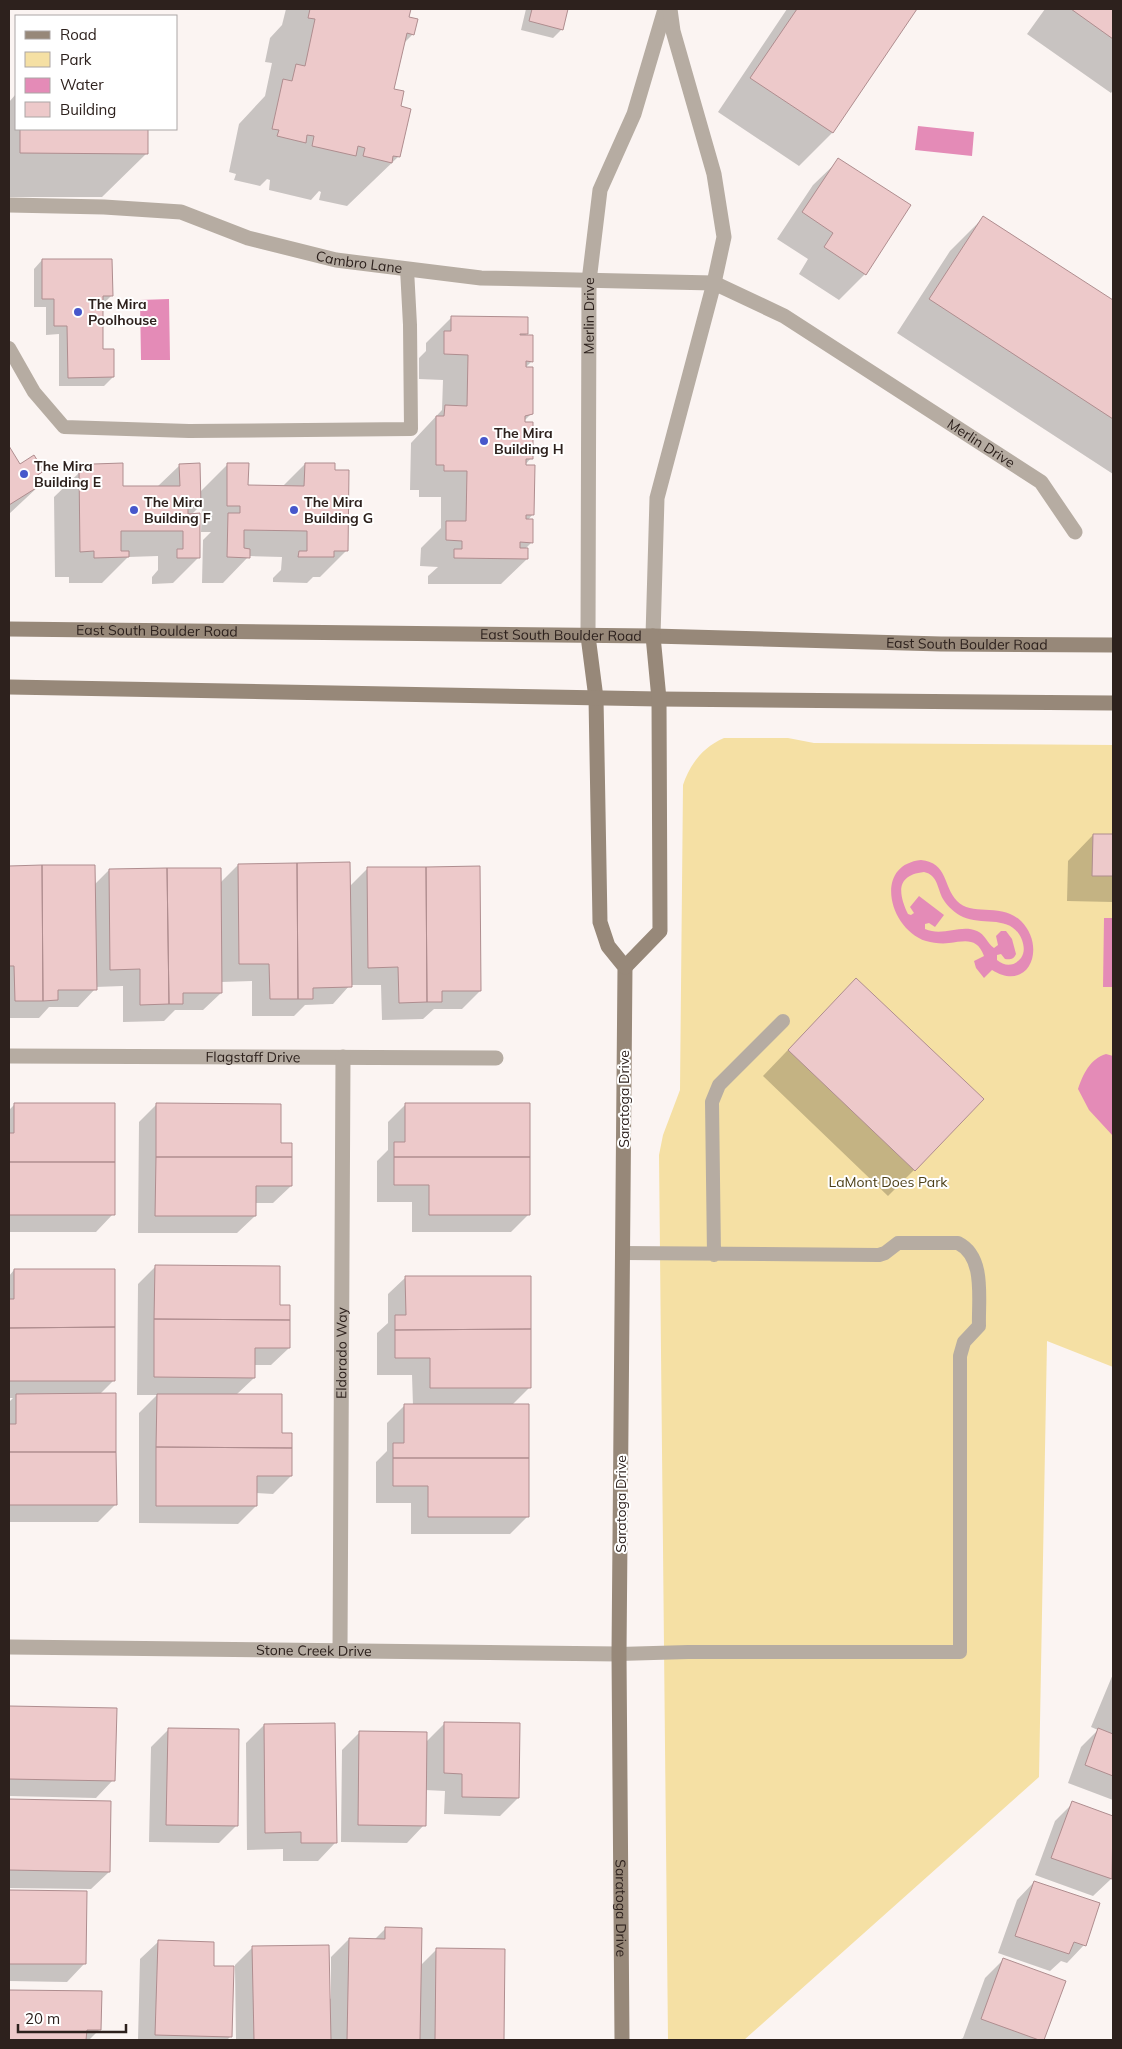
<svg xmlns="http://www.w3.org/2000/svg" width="1122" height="2049" viewBox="0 0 1122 2049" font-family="Mulish,sans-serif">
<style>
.green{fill:#f5e0a4}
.water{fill:#e48bb7;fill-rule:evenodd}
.shadow{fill:#0003}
.building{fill:#edc9ca;stroke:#af8d8f}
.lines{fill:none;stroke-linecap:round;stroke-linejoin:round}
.lane{stroke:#b6aca2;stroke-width:14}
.street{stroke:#b6aca2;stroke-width:15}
.secondary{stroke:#978879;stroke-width:15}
.poi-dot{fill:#4757cb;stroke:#fff;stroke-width:2}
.labels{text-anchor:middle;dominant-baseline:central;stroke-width:4;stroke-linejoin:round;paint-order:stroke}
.street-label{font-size:14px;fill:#2d211d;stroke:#fff}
.poi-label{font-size:14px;font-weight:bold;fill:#2d211d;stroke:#fff;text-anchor:start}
.park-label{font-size:14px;fill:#4c3f17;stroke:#fff}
</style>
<rect width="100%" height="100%" fill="#fbf4f2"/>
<path class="green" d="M724 738H788L814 743 1113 745V1367L1047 1341 1039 1777 744 2040H668L659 1155 663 1135 680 1090 683 785C690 764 703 747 724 738Z"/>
<path class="water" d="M918 126 974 132 972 156 915 150Z
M169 299 170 360H141L140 300Z
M921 860C948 863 943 886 957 901 972 917 1001 902 1021 921 1047 947 1029 993 992 970L984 978 976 968 974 961 984 956C977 937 965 941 949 943 942 944 933 943 926 941 889 929 873 865 921 860ZM924 872C938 875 937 888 943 899 948 907 955 913 963 917 983 926 1012 914 1022 940 1024 946 1025 952 1021 958 1015 966 1005 967 997 960V955L1001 954 1005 959C1010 960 1014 959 1016 954L1012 939 1006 931H1001L996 936 998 945 994 948C987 943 985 934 977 931 960 924 943 937 925 929V924L929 923 935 927 944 915 919 896 910 907 914 913 911 915 908 914C898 893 896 875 924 872Z
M1104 918H1113V987H1103Z
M1106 1054 1113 1056V1136L1089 1110 1078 1089C1083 1074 1090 1059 1106 1054Z"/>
<path class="shadow" d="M286 9H410L408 18 413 34 403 44 393 90 399 107V156L347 206 319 200 321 192 319 191 311 200 269 190 270 180 267 179 260 186 234 180 236 174 229 172 239 124 265 96 272 63 265 62 270 38 282 25Z
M526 9H567L562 29 553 38 521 30Z
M787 9H916L832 133 799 166 718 112Z
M1045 9H1113V90L1111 93 1027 34Z
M16 94V129H147V153L102 197H9V102Z
M839 160 865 274 839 300 799 274 808 259 777 239 813 185Z
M983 218 1113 302V474L897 333 950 251Z
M42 260 112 295 103 304 102 350 113 377 104 386H59V334L46 335V307H34V269Z
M452 317 527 333 524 337 532 361 525 368 532 413 524 421 531 458 525 465 533 514 527 521 532 542 525 549 527 559 501 584H428V576L438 567 420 566 421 548 441 528V497H419V490H410L411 443 442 410 443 380 419 379V358L426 351V343Z
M9 448 19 466 42 471 36 478 40 485 9 514Z
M228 464 247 487H282L305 464 346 551 320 577H313L307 583 273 582V578L281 570 282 557 249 556 223 583H202L203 540 211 532H201L202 504 191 515 199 557 173 583 152 584V577L158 570V556L128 557 102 583H69V577H55L54 497 80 472H87L94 465 122 488 157 487 180 465 200 492Z
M1093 835H1113V902L1067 901 1068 861Z
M238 865 349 887 368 868 480 991 462 1009H434L423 1019 382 1020 381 985H350L333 1004 305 1005 294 1016H252V981L221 982V993L203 1010H175L164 1021 123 1022V986L95 987V989L78 1007H49L39 1018H9V867L94 866V885L109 870 220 883Z
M830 1006 914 1170 888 1196 763 1076Z
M14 1105 113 1214 96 1232H9V1110Z
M156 1105 291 1186 273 1203H255V1216L237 1233H138L139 1122Z
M405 1105 529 1214 511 1232H412V1202H377V1161L388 1150V1122Z
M155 1267 279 1306 289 1348 271 1365H254V1378L236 1395 291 1476 273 1494 256 1493V1506L238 1524 139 1523V1413L157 1395H137L138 1284Z
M14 1270 113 1381 100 1394 115 1505 98 1522H9V1402L13 1398H9V1276Z
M406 1277 530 1387 511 1406 528 1516 510 1534H411V1503H376V1462L387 1451V1423L404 1406H413L412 1375H377V1333L388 1323V1294Z
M1113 1674V1800L1068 1783 1081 1747 1098 1730 1091 1727Z
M9 1707 115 1709 113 1780 96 1798 9 1796Z
M445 1723 518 1798 500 1816 444 1814 445 1791 425 1790 424 1825 407 1843 341 1842 342 1750 360 1732 426 1742Z
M264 1725 335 1843 318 1861H283V1849L247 1850 246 1743Z
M168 1730 237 1825 219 1843 149 1842 151 1747Z
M9 1801 110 1803 109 1872 91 1889 9 1888Z
M1073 1803 1113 1817V1872L1111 1879 1093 1896 1035 1875 1055 1821Z
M1034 1882 1084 1945 1067 1963 1061 1961 1050 1971 998 1953 1017 1900Z
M9 1891 85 1892 84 1964 67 1982 9 1981Z
M385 1929 420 1966 436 1950H504L503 2040H330V2039L329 2040H236L235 1968H232L231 2036 227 2040H138L140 1959 158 1942 213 1967 235 1968V1965L252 1948 331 1999V1957L349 1939 374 1940Z
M1003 1960 1064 1982 1043 2040H959L963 2038 985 1978Z
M9 1991 101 1992 100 2029 89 2040H9Z"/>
<path class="building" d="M310 9H411L409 17 418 19 414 35 407 33 394 89 404 91 401 106 411 109 400 157 393 156 392 163 363 156 365 148 358 146 356 156 312 146 314 136 307 135 306 143 277 136 279 130 272 129 283 79 292 81 296 64 305 66 315 19 308 18Z
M532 9H568L563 30 529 21Z
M797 9H917L833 133 750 78Z
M1071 9H1113V39Z
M20 129H148V154L20 153Z
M838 158 911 205 866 275 824 247 833 233 802 212Z
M983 216 1113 300V419L929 299Z
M42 259H112L113 296H103V349H114V377L68 378 67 326H54V299H42Z
M451 316 528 317V334H520V335H533V362L526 361V367H533V414L525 416V422H533V459H526V465H535L534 515H526V519H533V543L520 542V548H528V559L454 558V549H462V541L446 540V521H466L467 471H444V465H436V416H444L445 405 467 406 468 355 444 354V331H451Z
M9 446 20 464 34 455 44 471 36 476 41 485 9 505Z
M123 463V486H180L179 464 200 463 201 507H188V514L200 513V558H177V549H183V531H121V551H129V557L94 558V551L80 552 79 470H93V464Z
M227 463H249L248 485 304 486 305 463H335V470H349L348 551H334V557H298L299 551H307V531L244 530V548L250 549V558L227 557 228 513H240V506H227Z
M1093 834H1113V876H1092Z
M350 862 352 987 313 988V999H298L297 863Z
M297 863 298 999H270L269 964H239L238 864Z
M42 865 43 1001H15L14 966H9V866Z
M42 865H95L97 990H58V1000L43 1001Z
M480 866 481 991H442V1002H427L426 867Z
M367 867H426L427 1002 399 1003 398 967 368 968Z
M167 868 169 1004 140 1005V969L110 970 109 869Z
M167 868H221L222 993H183V1004H169Z
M856 978 984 1099 915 1171 788 1050Z
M14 1103H115V1162H9V1133H14Z
M156 1103 281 1104V1143H292V1157H156Z
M405 1103H530V1157H394V1142H405Z
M156 1157H292V1186H256V1216H155Z
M394 1157H530V1215H429V1185H394Z
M9 1162H115V1215H9Z
M155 1265 280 1266V1305H290V1320L154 1319Z
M14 1269H115V1327L9 1328V1299H14Z
M405 1276H531V1329L395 1330V1315H406Z
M154 1319 290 1320V1348H255V1378L154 1377Z
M115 1327V1381H9V1328Z
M531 1329V1388H430V1358H395V1330Z
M116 1393V1452H9V1424H16V1394Z
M157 1394H282V1433H292V1448L156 1447Z
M404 1404H529V1458H393V1443H404Z
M156 1447 292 1448V1476H257V1506H156Z
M9 1452H116L117 1505H9Z
M393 1458H529V1517H428V1486H393Z
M9 1706 117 1708 115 1781 9 1779Z
M444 1722 520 1723 519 1798 462 1797V1774L444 1773Z
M335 1723 337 1843H301V1832L265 1833 264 1724Z
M168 1728 239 1729 238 1826 166 1825Z
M1098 1728 1113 1734V1776L1085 1765Z
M359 1731 427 1732 426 1826 358 1825Z
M9 1799 111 1801 110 1872 9 1870Z
M1072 1801 1113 1816 1112 1879 1051 1858Z
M1034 1881 1100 1903 1086 1946 1074 1942 1069 1954 1015 1936Z
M9 1890 87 1891 86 1964H9Z
M385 1927 422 1928 420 2040H347L349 1938 385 1939Z
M158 1940 214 1942V1966H234L232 2037 155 2035Z
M329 1945 331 2040H254L252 1946Z
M436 1948 505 1949 504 2040H435Z
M1003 1958 1066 1981 1044 2040H1039L981 2019Z
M9 1990 102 1991 101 2030H87L86 2040H9Z"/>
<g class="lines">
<path class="lane" d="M9 348 34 392 64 427 189 431 411 429 410 325 407 269
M714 1255 712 1102 719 1085 783 1021
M619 1654 688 1652H960V1356L964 1342 979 1326C978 1300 986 1257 958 1243H898L885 1253 879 1255 623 1253"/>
<g class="street">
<path id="s1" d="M9 205 104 207 181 212 248 238 336 260 481 278 714 283 784 316 1041 482 1075 532"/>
<path id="s2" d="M588 636 589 281 600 190 634 114 665 9"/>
<path d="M653 636 657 498 714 283 724 237 714 174 673 31 670 9"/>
<path id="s3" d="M9 1056 496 1058"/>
<path id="s4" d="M9 1647 619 1654"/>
<path id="s5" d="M340 1651 343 1057"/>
</g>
<g class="secondary">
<path id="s6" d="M9 629 653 636 941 644 1113 645"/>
<path id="s7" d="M588 636 596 698 600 922 608 946 625 967 619 1654 622 2040"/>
<path d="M9 687 659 699 1113 703"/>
<path d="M625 967 660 931 659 699 653 636"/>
</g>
</g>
<g class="poi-dot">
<circle cx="78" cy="312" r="5"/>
<circle cx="484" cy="441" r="5"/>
<circle cx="24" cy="474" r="5"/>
<circle cx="134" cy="510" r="5"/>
<circle cx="294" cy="510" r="5"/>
</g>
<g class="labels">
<g class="street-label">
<text stroke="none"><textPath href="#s1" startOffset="358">Cambro Lane</textPath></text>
<text stroke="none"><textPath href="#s2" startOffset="320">Merlin Drive</textPath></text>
<text stroke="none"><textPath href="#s1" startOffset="1026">Merlin Drive</textPath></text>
<text stroke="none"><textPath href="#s6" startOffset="148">East South Boulder Road</textPath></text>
<text stroke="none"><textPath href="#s6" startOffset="552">East South Boulder Road</textPath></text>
<text stroke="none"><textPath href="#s6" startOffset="958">East South Boulder Road</textPath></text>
<text stroke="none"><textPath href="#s3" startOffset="244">Flagstaff Drive</textPath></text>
<text transform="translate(624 1099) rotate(-90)">Saratoga Drive</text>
<text stroke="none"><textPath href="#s5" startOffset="298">Eldorado Way</textPath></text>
<text transform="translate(621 1504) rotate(-90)">Saratoga Drive</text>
<text stroke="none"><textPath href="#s4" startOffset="305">Stone Creek Drive</textPath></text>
<text stroke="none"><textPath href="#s7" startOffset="1280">Saratoga Drive</textPath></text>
</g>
<g class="poi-label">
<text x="88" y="304">The Mira<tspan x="88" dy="16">Poolhouse</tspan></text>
<text x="494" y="433">The Mira<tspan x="494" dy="16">Building H</tspan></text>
<text x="34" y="466">The Mira<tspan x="34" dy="16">Building E</tspan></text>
<text x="144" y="502">The Mira<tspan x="144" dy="16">Building F</tspan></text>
<text x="304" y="502">The Mira<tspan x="304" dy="16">Building G</tspan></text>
</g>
<g class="park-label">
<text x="888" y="1182">LaMont Does Park</text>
</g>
</g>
<rect width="1122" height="2049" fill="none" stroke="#2d211d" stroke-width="20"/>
<rect x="15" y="15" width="162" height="115" fill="#ffffff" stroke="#aba6a5"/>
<rect x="25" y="31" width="25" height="8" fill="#978879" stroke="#aba6a5"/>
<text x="60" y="40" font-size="15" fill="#2d211d">Road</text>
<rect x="25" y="52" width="25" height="15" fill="#f5e0a4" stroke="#aba6a5"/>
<text x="60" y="65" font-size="15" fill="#2d211d">Park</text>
<rect x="25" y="78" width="25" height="15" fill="#e48bb7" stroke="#aba6a5"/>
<text x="60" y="90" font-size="15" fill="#2d211d">Water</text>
<rect x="25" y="102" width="25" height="15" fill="#edc9ca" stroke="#aba6a5"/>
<text x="60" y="115" font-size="15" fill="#2d211d">Building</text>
<path d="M18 2024v8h108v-8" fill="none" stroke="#2d211d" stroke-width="2.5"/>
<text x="25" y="2024" font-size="15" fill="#2d211d" stroke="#ffffff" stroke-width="4" paint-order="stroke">20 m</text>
</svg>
